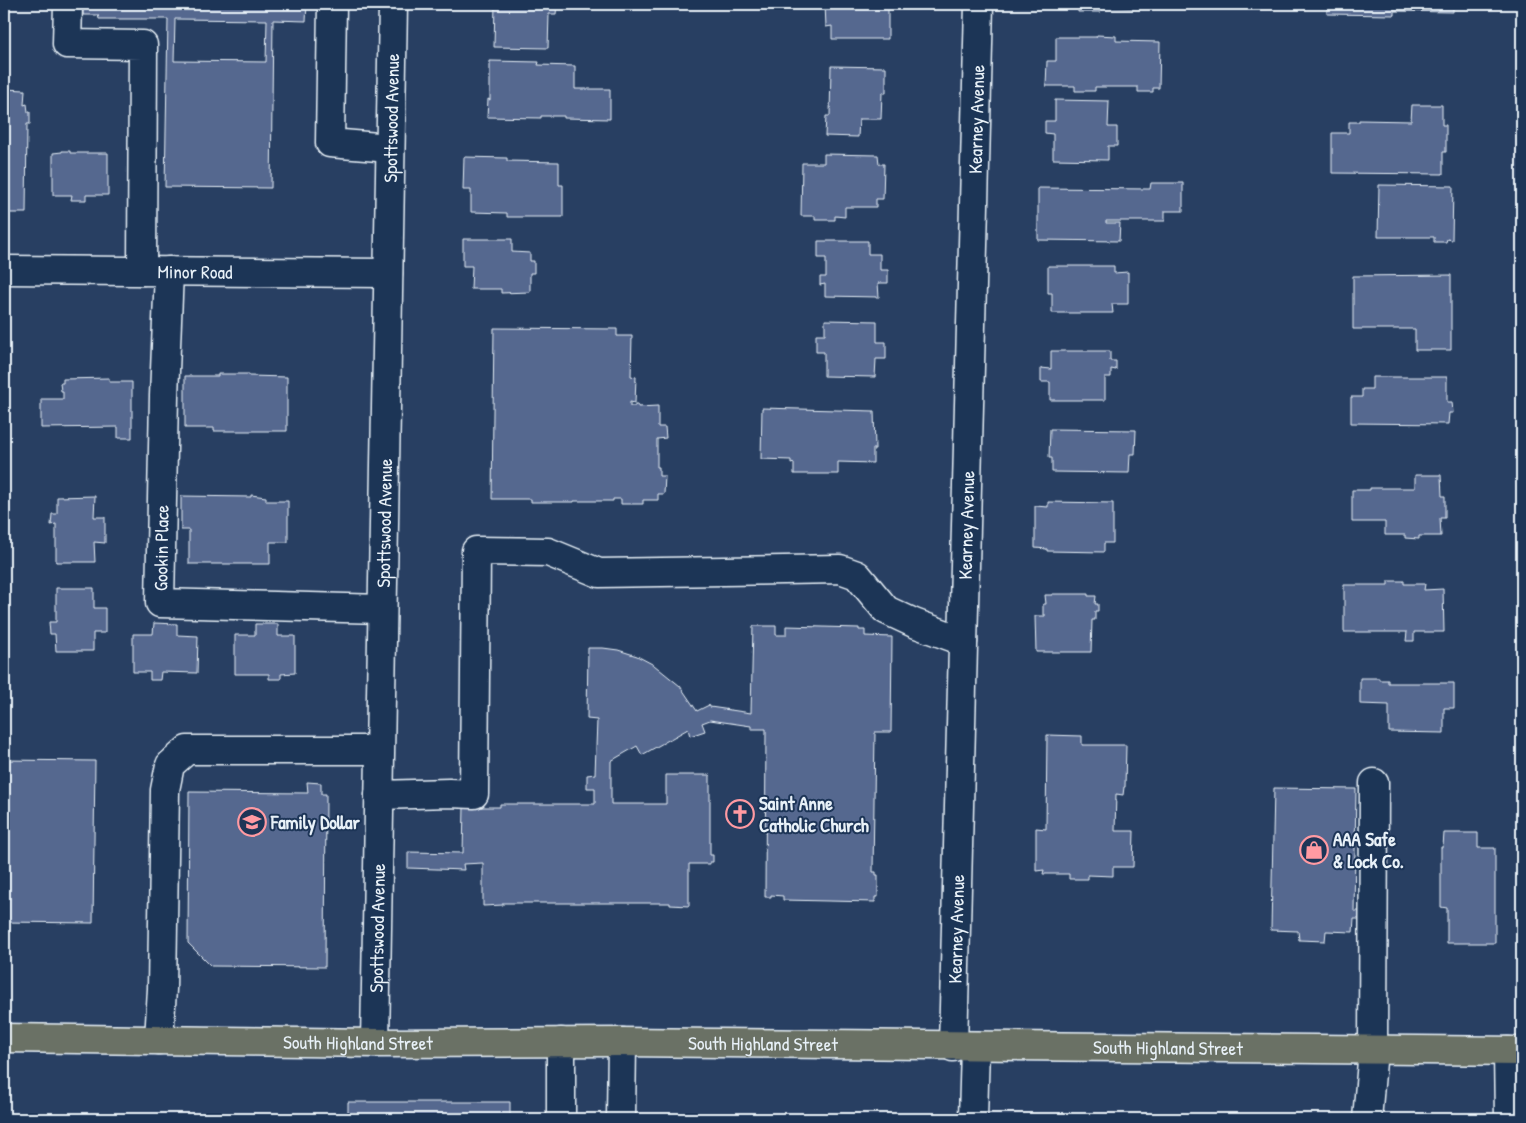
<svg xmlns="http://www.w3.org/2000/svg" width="1526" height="1123" viewBox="0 0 1526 1123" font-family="'Patrick Hand',sans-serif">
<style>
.building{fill:#55678f;stroke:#e8f1f8;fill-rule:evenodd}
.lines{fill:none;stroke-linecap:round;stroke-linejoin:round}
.minor-casing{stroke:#e8f1f8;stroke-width:31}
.major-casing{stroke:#e8f1f8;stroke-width:31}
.minor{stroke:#1d3557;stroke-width:28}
.major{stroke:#6b7165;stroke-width:28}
.labels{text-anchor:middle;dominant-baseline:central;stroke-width:4;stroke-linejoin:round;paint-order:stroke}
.street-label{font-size:19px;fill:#e8f1f8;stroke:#1d3557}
.poi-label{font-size:19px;font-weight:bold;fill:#e8f1f8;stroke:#1d3557;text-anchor:start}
</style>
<rect width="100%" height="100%" fill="#283f62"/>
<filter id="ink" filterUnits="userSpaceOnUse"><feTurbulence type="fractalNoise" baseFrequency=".02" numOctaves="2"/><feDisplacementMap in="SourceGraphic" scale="10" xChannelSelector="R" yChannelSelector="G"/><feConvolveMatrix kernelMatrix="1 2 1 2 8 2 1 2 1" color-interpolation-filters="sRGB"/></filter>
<g filter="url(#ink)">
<path class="building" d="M83 4H307L306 21 273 20 271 188 165 187 168 19H99L98 15H83ZM175 19 267 20 266 62 174 61Z
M495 4H557L556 14H549L548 48 494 47Z
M825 4H889V7H888V39H832V26L826 27Z
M1058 4H1139V8L1100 7V12H1078V8H1058Z
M1327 4H1453V12L1394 11V15L1327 14Z
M1097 35 1116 36V41L1160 42 1159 88H1153V92H1138V87H1095V91H1075V86H1046L1047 61H1056V37H1096Z
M490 61 539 62 538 65 575 66V89H610V119L564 118V116H541V118L487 117 488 99 490 100Z
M831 66 886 67V93H882L881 119H859L858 137 825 136 826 116H830Z
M4 89 25 90 24 105 27 104 28 112H30V124H27L26 213H4Z
M1055 100 1109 101 1108 127H1117V146H1108V160L1053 159V134L1045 133V121H1055Z
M1412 105H1442V125H1446V152H1443V174L1332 173V133H1349V122H1359V120L1411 121Z
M62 151H70V153H108V195H86V200H71L72 195H53V153L62 152Z
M824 154 878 155 879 164H884L883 199H876V207H845V217L835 216V220H815V216H801L802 163H824Z
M464 157 507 158V161L559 162V185H563V217H507V213L471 212V190H463Z
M1151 183H1183V211H1165V221H1106V223H1120L1119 241 1038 240V188L1150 189Z
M1379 185 1453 186 1452 240 1447 239 1446 242H1434V237H1378Z
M463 239H512V252L530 253V261H534V273H530V292L501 293V289H471L472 266H463Z
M818 241H868V254H880V270H888V283H878L879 297 825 296V284L820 285V277H826V258H818Z
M1048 266H1114V273L1128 272V304H1112L1113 313H1052V293H1048Z
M1451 275V350H1415V329H1353V276Z
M825 320 877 321V342H886V359H876L875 377 824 376V352H816V334H825Z
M494 328 617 329V336H632L631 376 636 377 635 403 630 402V406H635V404H638V407L658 406V427H665L666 438 657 439V467H659V476H665L664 494H658V500H643V504H621V499H613V501H574V502H531V499H492Z
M1051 351H1110V361H1116V370L1111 369V377H1105V400H1050V382H1041V368L1051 369Z
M218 374H249V376L287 377V431H214V428H185V376H218Z
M1372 377H1447V402H1452L1453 413H1449L1448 424 1351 423V397H1362V389H1372Z
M109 378V382H132V438H118V427L41 428V399H63V391H61L60 383H63V379Z
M762 408 874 411 875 449H873V463L838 462V474H794V463L791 464V460L761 459Z
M1050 429 1136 430 1135 454H1130L1129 473 1052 472V458H1049Z
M1415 475H1441L1442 496H1445V518H1440L1441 536H1419V539L1405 538V535H1385V522H1352V490H1370V488H1415Z
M251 495 266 497V501H288V542H270V564H189V530H181V496L251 497Z
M95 496 94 517H105V543L94 542 95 562H56V524L51 525 52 514H57V497Z
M1048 502 1113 503V543H1104V552L1047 551V549L1035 548V506L1048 507Z
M1388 581H1404V584H1425L1424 590 1443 589 1444 632H1414V641H1406L1407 632H1344V585H1388Z
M56 588H94V608H105V633H93V651H56L55 634H50L49 622H56Z
M1052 594H1088V596H1096L1095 604H1098V611H1095V620H1092L1091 652H1036L1035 616H1045V614H1043V604H1046L1045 595H1052Z
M154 623 177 624V635L198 636 197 673 161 672 160 680H150V672H133V634H153Z
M255 624H278V636H295V673L281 674V679H269V674H235V635H255Z
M753 626H776V635H786V626L859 628V630H865V636L892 637 891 732H875L873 872H876V875H878V897H875V902L783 900V896L771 895V897H765L766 729H751V726L710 720 702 723 705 731 690 736 688 729 642 755 637 746 611 761V804H666V775H710V855H713V862H710V864H689V906L670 905V903H503V905L483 906V863L463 864 464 870 408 868V852L463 853 464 807H500V804H595V788H587V775L595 774 597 720 587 719 588 648H603L618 650 637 656 654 665 680 686 697 711 709 705 710 707 751 713Z
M1360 678H1379V680H1388V683H1454V708H1444V733L1389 732V705L1360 704Z
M1047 735 1082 736V745H1126L1125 787H1124L1123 795 1116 794 1115 831H1134L1133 867H1113V876L1088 875V879H1069V874H1043L1044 870 1036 871V828L1046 829Z
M4 760 95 761 93 923 4 922Z
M307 782 321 783V794H326L325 967 211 966 188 943 189 792 308 793Z
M1274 788 1356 789 1354 911H1360V919H1354L1353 932 1326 931 1325 941 1299 940 1298 931 1271 930Z
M1444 833H1478V848H1495V943H1447V908L1441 907V847H1443Z
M348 1102H510V1119H348Z"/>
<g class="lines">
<defs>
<g id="minor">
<path d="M68 4 67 44 143 45 142 271"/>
<path d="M332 4 330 143 390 148"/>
<path id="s1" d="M4 270 388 273"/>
<path d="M169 271 164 396 160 603 382 609"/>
<path d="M379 795 449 793 474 794 476 551 548 552 599 573 840 569 857 575 886 610 914 623 963 641"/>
<path d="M159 1040 162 989 165 790 170 765 187 750H379"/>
<path d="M561 1042V1119"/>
<path id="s2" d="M375 1043 393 4"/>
<path id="s3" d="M953 1047 979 4"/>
<path d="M1508 1051 1509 1119"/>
<path d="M621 1119 622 1042"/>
<path d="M973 1119 975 1047"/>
<path d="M1367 1119 1373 1050 1374 783"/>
</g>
<g id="major">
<path id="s4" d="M4 1038 375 1043 622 1042 1522 1051"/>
</g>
</defs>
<use href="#minor" class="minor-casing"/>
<use href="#major" class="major-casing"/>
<use href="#minor" class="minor"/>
<use href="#major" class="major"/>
</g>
</g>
<defs>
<symbol id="church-ring" viewBox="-11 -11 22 22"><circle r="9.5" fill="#1d3557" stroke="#ff9aa2" stroke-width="1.5"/><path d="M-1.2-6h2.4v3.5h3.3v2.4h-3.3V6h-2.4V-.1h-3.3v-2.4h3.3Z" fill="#ff9aa2"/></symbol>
<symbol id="school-ring" viewBox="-11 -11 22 22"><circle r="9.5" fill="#1d3557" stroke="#ff9aa2" stroke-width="1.5"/><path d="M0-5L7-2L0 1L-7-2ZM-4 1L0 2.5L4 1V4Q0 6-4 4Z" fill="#ff9aa2"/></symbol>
<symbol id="shop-ring" viewBox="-11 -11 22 22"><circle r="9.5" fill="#1d3557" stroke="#ff9aa2" stroke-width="1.5"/><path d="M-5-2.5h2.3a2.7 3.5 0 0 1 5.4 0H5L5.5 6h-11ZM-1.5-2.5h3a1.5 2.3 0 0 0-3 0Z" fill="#ff9aa2"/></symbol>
</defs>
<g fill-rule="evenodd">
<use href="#church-ring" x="724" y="798" width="32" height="32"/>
<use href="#school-ring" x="236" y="806" width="32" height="32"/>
<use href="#shop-ring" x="1298" y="834" width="32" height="32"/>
</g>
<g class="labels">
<g class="street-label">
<text stroke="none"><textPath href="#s2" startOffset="925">Spottswood Avenue</textPath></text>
<text stroke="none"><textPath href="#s3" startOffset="928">Kearney Avenue</textPath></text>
<text stroke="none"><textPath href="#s1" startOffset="191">Minor Road</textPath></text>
<text stroke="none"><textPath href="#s2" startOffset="520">Spottswood Avenue</textPath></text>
<text stroke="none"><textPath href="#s3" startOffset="522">Kearney Avenue</textPath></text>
<text transform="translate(161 548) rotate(-89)">Gookin Place</text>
<text stroke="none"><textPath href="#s2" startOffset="115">Spottswood Avenue</textPath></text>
<text stroke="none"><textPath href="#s3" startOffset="118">Kearney Avenue</textPath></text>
<text stroke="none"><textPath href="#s4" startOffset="354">South Highland Street</textPath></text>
<text stroke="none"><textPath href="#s4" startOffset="759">South Highland Street</textPath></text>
<text stroke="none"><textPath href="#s4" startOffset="1164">South Highland Street</textPath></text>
</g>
<g class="poi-label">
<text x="759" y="803">Saint Anne<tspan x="759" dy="22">Catholic Church</tspan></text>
<text x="271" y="822">Family Dollar</text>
<text x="1333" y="839">AAA Safe<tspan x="1333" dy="22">&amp; Lock Co.</tspan></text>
</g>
</g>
<rect width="1526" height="1123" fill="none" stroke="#1d3557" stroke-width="20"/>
<rect x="10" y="10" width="1506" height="1103" fill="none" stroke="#e8f1f8" stroke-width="2" filter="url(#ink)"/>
</svg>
